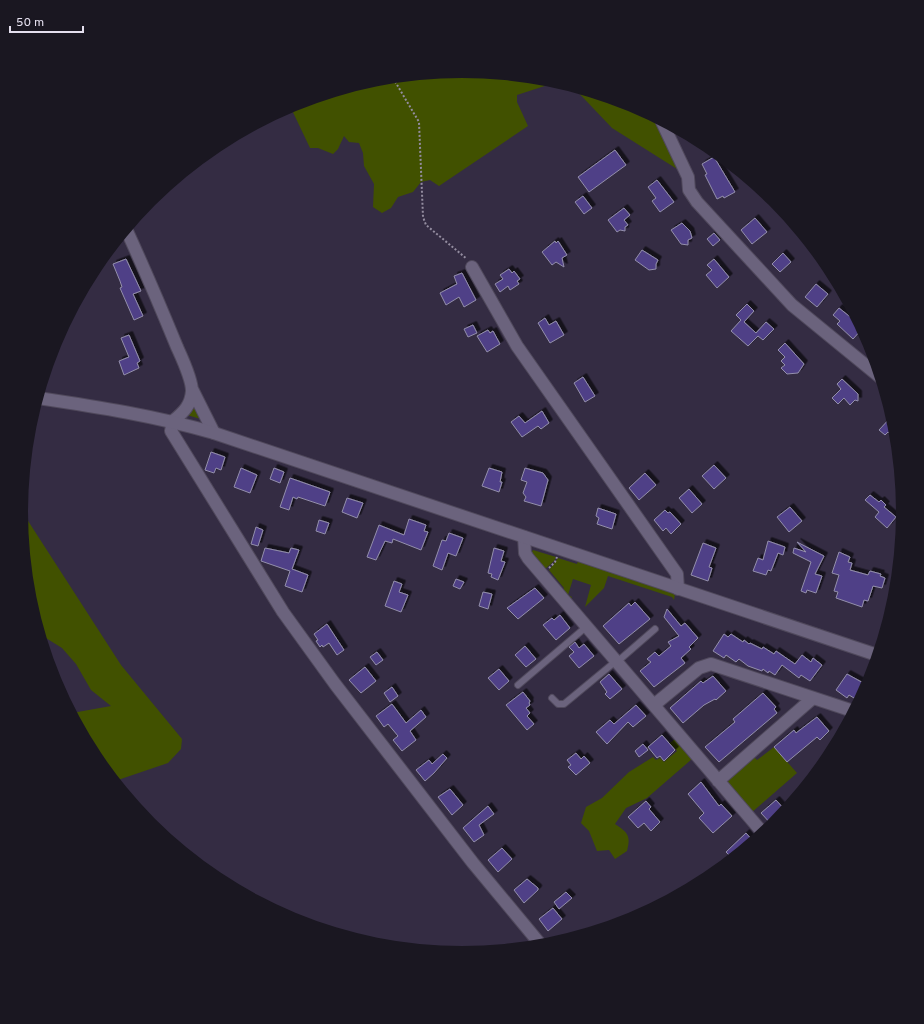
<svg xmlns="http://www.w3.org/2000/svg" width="924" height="1024" viewBox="0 0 924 1024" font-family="Overpass,sans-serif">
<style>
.green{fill:#415100}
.building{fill:#4f3f87;stroke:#938fab;filter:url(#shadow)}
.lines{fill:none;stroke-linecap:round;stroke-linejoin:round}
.service-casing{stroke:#50495c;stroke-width:8}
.minor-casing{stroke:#50495c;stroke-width:14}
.tertiary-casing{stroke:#50495c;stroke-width:14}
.path{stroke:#948da0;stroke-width:2;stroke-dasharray:2 2;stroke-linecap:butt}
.service{stroke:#6b637d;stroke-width:6}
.minor{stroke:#6b637d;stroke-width:12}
.tertiary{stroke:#6b637d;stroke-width:12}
</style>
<defs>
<filter id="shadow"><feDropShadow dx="3.5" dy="-3.5" stdDeviation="0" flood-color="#0009"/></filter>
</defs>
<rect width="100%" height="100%" fill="#342c43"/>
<path class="green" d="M462 71 548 80 557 82 517 95V102L528 126 439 186 430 180 421 182 413 192 398 197 391 208 382 213 373 207 374 184 364 166 363 153 359 143 349 142 344 136 338 149 333 154 318 148H310L290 106 376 79Z
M573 87 631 105 644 112 640 115 670 131 687 170 677 169 612 128Z
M194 405 204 420 187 415Z
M21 510 121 665 182 739 181 749 168 763 115 781 95 757 72 713 111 706 91 690 76 664 62 648 41 635 29 598Z
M533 550 556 557 554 561 543 571 531 553Z
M558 558 577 564 578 561 675 594 674 600 672 597 608 576 604 588 585 607 591 585 573 579 568 595 572 597 569 602 561 592 564 588 549 570Z
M675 739 692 759 647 798 626 808 615 824C628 833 631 835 627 851L615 859 609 850 597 851 589 831 581 823 586 807 602 798 629 772 653 757 656 760 660 758 664 762 677 751 670 743Z
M774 747 797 773 751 813 726 781 753 756 757 760Z"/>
<path class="building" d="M615 150 626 165 589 192 578 177Z
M714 157 735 192 724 198 723 196 717 199 705 175 707 174 702 164Z
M657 180 674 202 660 212 652 201 656 198 648 187Z
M583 196 592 208 584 214 575 202Z
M624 208 630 215 624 220 628 225 625 227V231L620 230 617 232 608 220Z
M755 218 767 232 752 244 741 230Z
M682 223 690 231 692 238 688 240V245L681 244 671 230Z
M714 233 720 240 713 246 707 239Z
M555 241 556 243 558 241 567 255 562 258 564 267 556 262 552 265 542 252Z
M642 250 658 260 656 264V269L649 270 635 260Z
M783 253 791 262 780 272 772 264Z
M126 259 141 291 133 294 143 316 134 320 120 288 122 287 120 281 113 264Z
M714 259 729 277 717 288 706 275 712 270 707 265Z
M509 269 512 273 514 271 520 279 517 281 519 284 510 290 508 286 500 292 495 284 503 279 500 275Z
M462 273 476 300 464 307 459 297 446 305 440 293 457 284 454 276Z
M816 284 828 294 817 307 805 297Z
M747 304 754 311 744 322 756 333 766 322 774 329 763 340 758 336 748 346 731 331 741 320 736 315Z
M839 308 859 324 862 329 853 339 837 324 840 321 833 315Z
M545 318 549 325 556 321 564 335 550 343 538 323Z
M473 325 477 333 468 337 464 329Z
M488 330 490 333 493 331 500 344 487 352 477 336Z
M129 335 140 361 137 363 139 368 124 375 119 361 129 357 121 338Z
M785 343 804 364 798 373 787 374 781 368 785 365 781 361 785 357 778 350Z
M583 377 595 396 585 402 574 383Z
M842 379 858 394V401L855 400 850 405 844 398 838 404 832 398 841 389 837 384Z
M542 411 549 423 541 429 538 426 522 437 511 422 519 416 525 423Z
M892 416 895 426 896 439 888 432 885 435 879 430Z
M211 452 225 457 221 470 216 468 214 473 205 470Z
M714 465 726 478 714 489 702 476Z
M241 468 257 475 250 493 234 487Z
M274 468 284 472 280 483 270 479Z
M489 468 502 472 500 482H502L499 492 482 486Z
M525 468 543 473 548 480 541 506 524 501 526 497 523 493 527 482 521 480Z
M645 473 656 485 639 500 629 488Z
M290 478 330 492 325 506 298 497 297 499 293 497 289 510 280 507Z
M689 489 702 504 692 513 679 498Z
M870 495 879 502 881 500 886 505 884 507 896 517 887 528 875 517 879 512 865 500Z
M347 498 363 503 357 518 342 512Z
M790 507 802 521 789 532 777 517Z
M598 508 616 514 612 529 597 524 599 518 596 516Z
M665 510 668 513 670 512 681 524 671 534 666 528 663 531 654 520Z
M409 519 426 525 424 531 428 532 421 550 393 539 392 543 385 541 376 560 367 557 379 525 404 535Z
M319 520 329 523 325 534 316 531Z
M256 527 263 530 258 546 251 544Z
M449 533 463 538 456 556 448 553 442 570 433 566 442 540 446 541Z
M768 541 785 547 783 555 778 553 771 571 768 570 766 575 753 571 758 558 763 560Z
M797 542 824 556 815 574 822 576 816 593 807 590 806 593 801 591 811 562 793 553 794 548 806 552Z
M703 543 716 548 709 567 712 568 708 581 691 575Z
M265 548 289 553 291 548 299 550 292 569 308 575 302 592 285 586 290 571 261 561Z
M494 548 504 551 501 561 505 562 498 580 491 577 492 574 488 573Z
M839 552 850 557 848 562 852 563 850 570 868 575 870 571 881 574 880 576 885 578 882 588 873 586 868 601 864 600 862 607 836 598 838 592 834 591 839 575 832 573Z
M456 579 464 582 460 589 453 586Z
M394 581 402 584 399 592 408 595 401 612 385 606Z
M535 588 544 598 518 619 507 608Z
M483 592 492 594 488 609 479 606Z
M635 602 650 619 619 644 603 626 629 603 631 606Z
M667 609 681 626 685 623 698 638 689 647 691 649 681 658 685 663 654 687 640 671 651 662 647 659 655 652 659 656 671 646 668 642 679 636 664 617Z
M560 615 570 628 556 640 543 625 552 618 554 620Z
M327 624 344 650 337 655 329 643 323 647 322 645 320 647 316 641 318 640 314 634Z
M724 634 728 637 731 634 743 642 744 640 749 644 750 643 762 649 763 647 774 654 776 651 795 664 802 655 811 662 813 658 822 665 810 681 801 675 799 678 782 665 775 675 769 671 768 673 763 669 762 671 748 666 739 659 736 662 726 655 724 658 713 651Z
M575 642 579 648 584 644 594 656 579 668 569 656 574 652 569 647Z
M525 646 536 659 526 667 515 655Z
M377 652 383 660 376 665 370 657Z
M365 667 376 681 361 693 349 680Z
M499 669 509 681 499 690 488 678Z
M609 674 622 689 610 699 605 694 607 692 600 682Z
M847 674 867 685 859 701 849 695 847 698 836 690Z
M713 676 726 691 716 700 715 699 704 705 683 723 670 708 701 681 703 683Z
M392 687 398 696 390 702 384 693Z
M523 692 530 701 529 703 530 705 526 708 530 713 527 716 534 724 527 730 506 705Z
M763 693 776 707 774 709 777 713 719 762 705 747 735 722 733 719Z
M392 704 406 723 421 710 426 717 410 731 416 740 402 751 393 740 398 736 388 724 384 727 376 716Z
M636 705 646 716 633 727 628 722 607 744 596 732 610 720 614 724Z
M817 717 829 731 820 740 817 737 787 762 774 747 794 730 796 733Z
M662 735 675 750 664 761 660 756 657 758 648 747Z
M643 744 648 750 639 757 635 751Z
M576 753 581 759 584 756 590 763 576 775 568 767 571 765 567 760Z
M443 754 447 758 434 773 425 781 416 770 429 760 432 764Z
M701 782 719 806 721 804 732 816 713 833 699 818 704 813 688 794Z
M450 789 463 805 452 815 438 797Z
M776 800 785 810 772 825 761 813Z
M646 801 651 807 649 809 660 822 651 831 644 823 638 828 628 817Z
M488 806 494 814 479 825 484 835 474 842 463 828Z
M746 833 753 841 732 858 726 852Z
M502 848 512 859 498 872 488 860Z
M527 879 538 888V890L524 903 514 890Z
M566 892 572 898 559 909 554 902Z
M553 908 562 919 548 931 539 919Z"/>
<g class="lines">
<defs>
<path id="service" d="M617 662 655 629
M518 685 586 627
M552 698 558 704H564L616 661"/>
<path id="minor" d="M662 122 688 177 689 190 697 202 792 305 880 377
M126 229C144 268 161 308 177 347 182 358 192 379 192 391 191 405 184 412 173 421L171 431 283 612 335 684 473 863 541 945
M472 267 517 346 677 574 678 589
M192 389 214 433
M524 537 525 553 528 558 763 833
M654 705 699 668 711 664 853 711
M718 781 813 698"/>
<path id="tertiary" d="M38 398C98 407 156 416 214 433L877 655"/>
</defs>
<use href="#service" class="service-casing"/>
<use href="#minor" class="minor-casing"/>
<use href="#tertiary" class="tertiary-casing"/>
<path class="path" d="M393 78 419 122 423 217 426 225 467 259
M549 568 555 562 557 557"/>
<use href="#service" class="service"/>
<use href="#minor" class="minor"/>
<use href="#tertiary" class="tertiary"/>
</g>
<path d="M0 0H924V1024H0ZM28 512a434 434 0 1 1 868 0a434 434 0 1 1-868 0Z" fill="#1a1721" fill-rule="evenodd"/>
<path d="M10 26v6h73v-6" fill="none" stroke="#e4dfee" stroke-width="2"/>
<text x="16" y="26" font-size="12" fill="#e4dfee" stroke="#1a1721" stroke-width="3" paint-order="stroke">50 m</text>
</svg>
